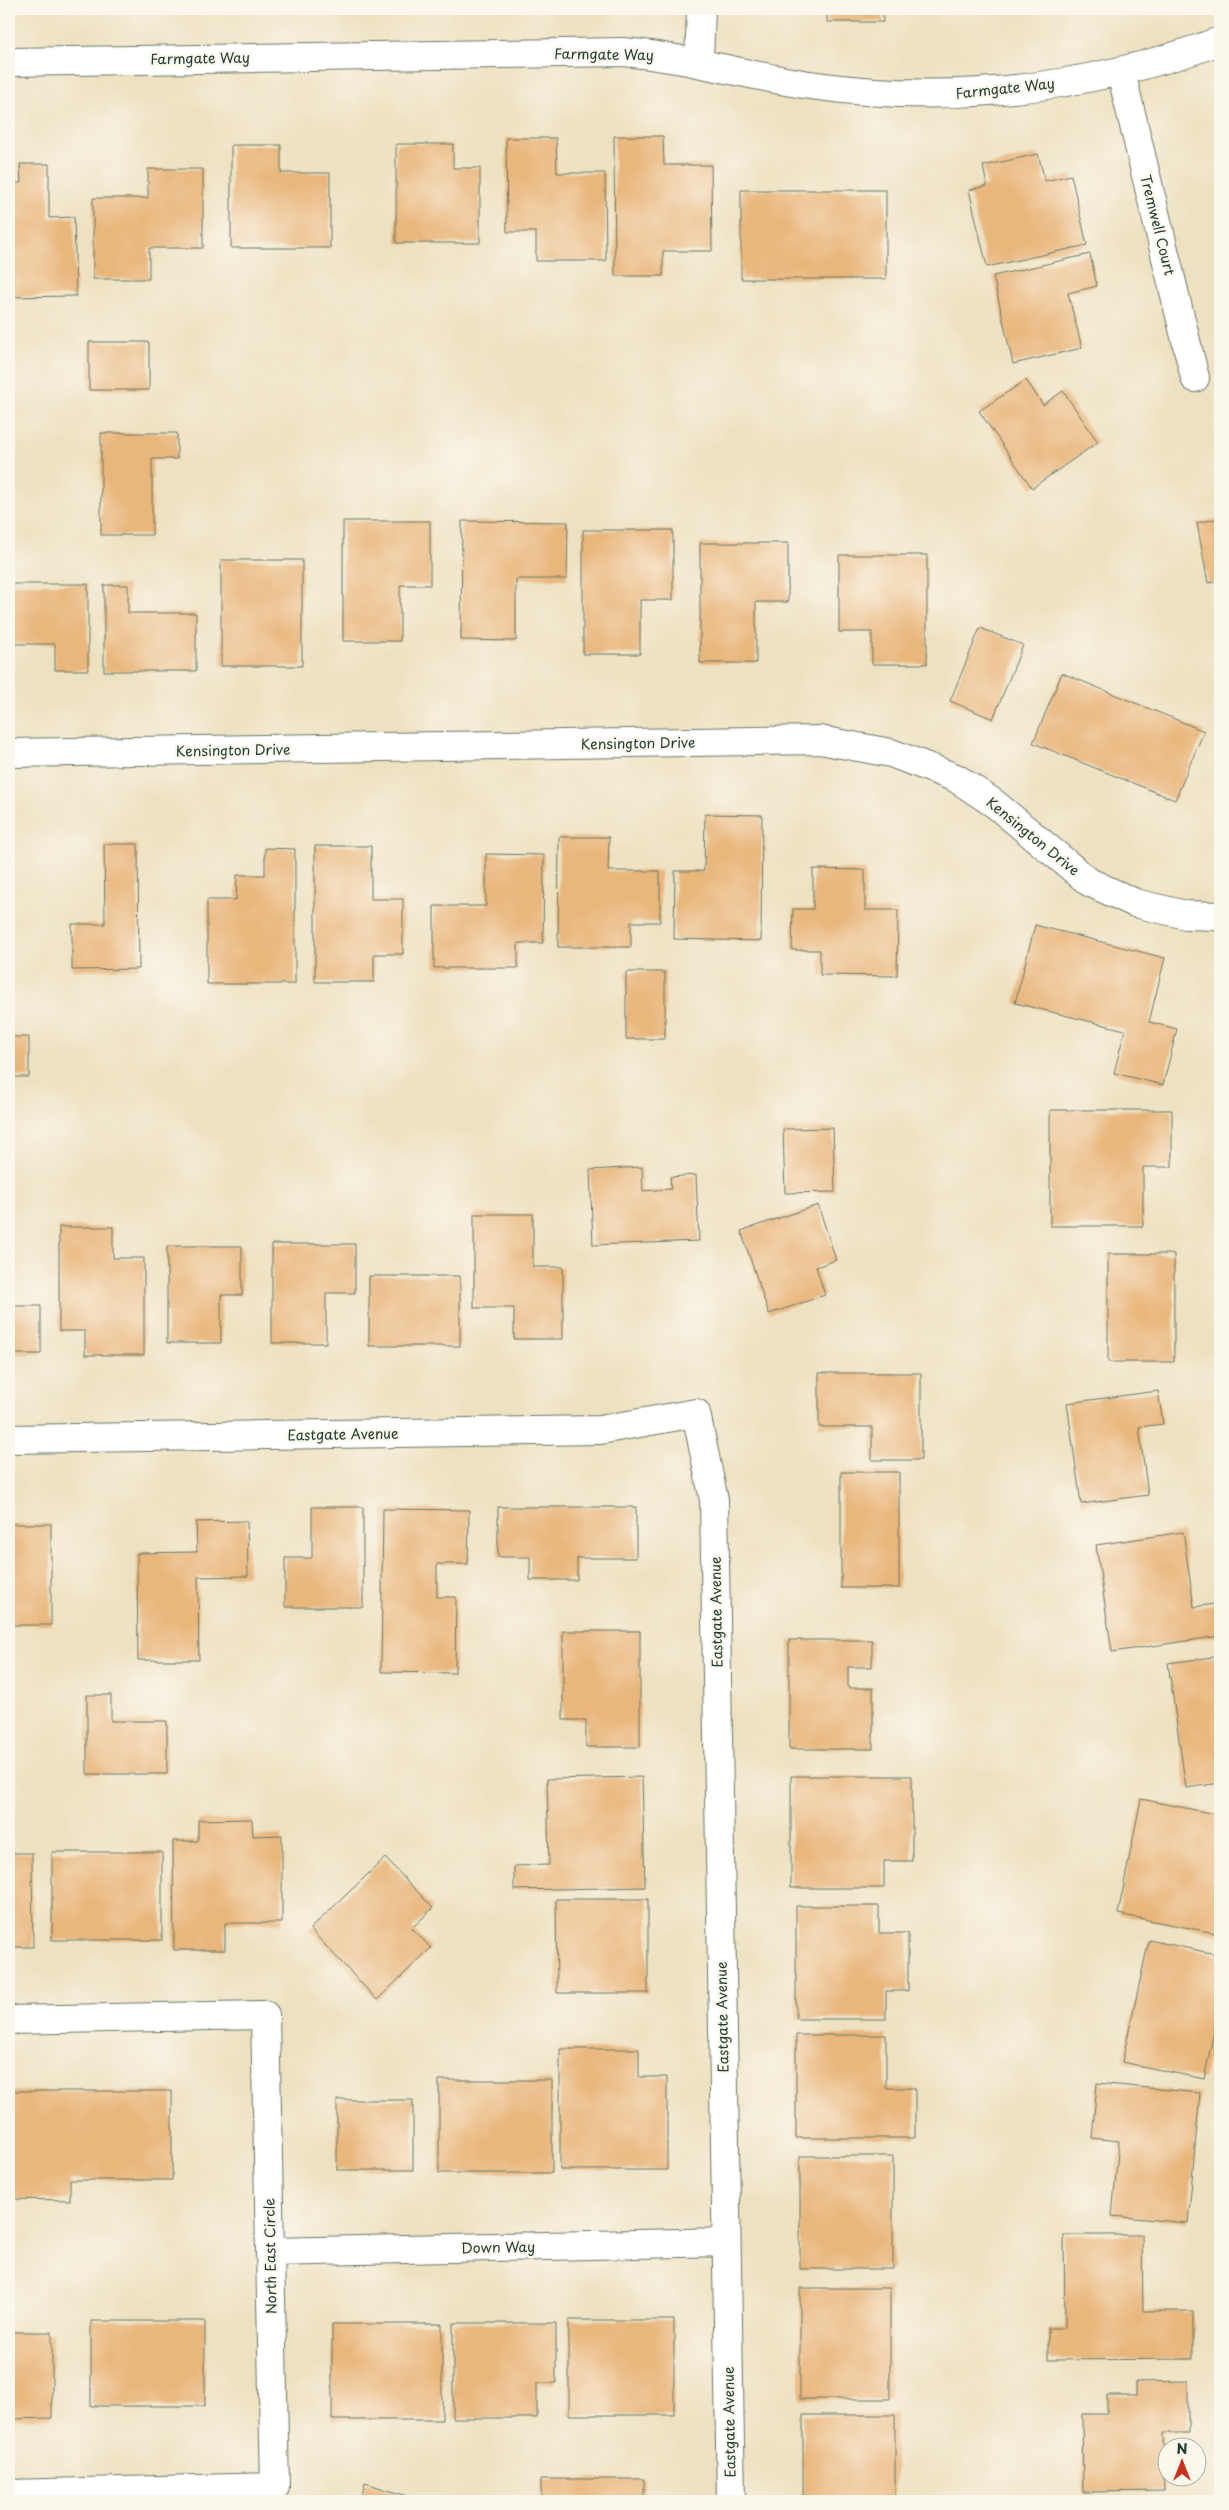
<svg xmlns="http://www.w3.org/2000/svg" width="1229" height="2510" viewBox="0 0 1229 2510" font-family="'Playpen Sans',sans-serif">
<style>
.building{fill:#e9b67c}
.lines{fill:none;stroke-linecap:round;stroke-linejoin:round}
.minor-casing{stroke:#677665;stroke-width:30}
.tertiary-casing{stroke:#677665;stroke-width:30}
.minor{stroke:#fff;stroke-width:28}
.tertiary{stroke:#fff;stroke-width:28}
.labels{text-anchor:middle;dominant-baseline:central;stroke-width:4.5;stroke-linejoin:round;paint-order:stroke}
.street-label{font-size:14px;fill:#1f3d34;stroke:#fbf7ec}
</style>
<rect width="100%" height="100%" fill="#fbf7ec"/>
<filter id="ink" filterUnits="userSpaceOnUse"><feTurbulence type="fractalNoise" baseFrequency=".02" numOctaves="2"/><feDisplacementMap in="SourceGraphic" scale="10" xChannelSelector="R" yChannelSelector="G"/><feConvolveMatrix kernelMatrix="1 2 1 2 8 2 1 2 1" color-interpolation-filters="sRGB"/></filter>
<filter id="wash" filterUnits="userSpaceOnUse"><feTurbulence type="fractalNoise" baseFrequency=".0096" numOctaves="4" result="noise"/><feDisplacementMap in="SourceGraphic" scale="20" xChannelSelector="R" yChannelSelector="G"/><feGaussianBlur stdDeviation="1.12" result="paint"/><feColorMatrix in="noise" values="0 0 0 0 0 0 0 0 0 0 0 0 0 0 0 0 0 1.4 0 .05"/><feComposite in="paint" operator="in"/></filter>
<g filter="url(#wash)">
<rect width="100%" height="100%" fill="#eee1c1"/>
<g id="blocks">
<path class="building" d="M827 9H883V22H827Z
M614 136H663L664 165H711L712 251H663V276H615Z
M506 138H556L557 173H605L606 261H536V232H507Z
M396 144H453V168H480V243H396Z
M231 145H281V173H330V248H231Z
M1038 154 1045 181 1071 175 1087 245 987 267 969 190 987 186 983 166Z
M20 164H49V218L74 217 76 296 9 297V183H21Z
M148 169H203V248H149V279H93V198H148Z
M741 190H886V279H741Z
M1090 254 1097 286 1068 293 1082 348 1013 364 993 276Z
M89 342H149V390H89Z
M1026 380 1043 405 1063 391 1098 442 1032 488 979 411Z
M101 433H177V459H152V535H101Z
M1220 518V581L1208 583 1197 523Z
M343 521H430V585H400V641H343Z
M462 521 568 522 567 579H516V641L461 640Z
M583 530H673V600H640V654H583Z
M700 543H788V602H756V663H700Z
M839 555H927V664H872V632H839Z
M221 560H302V666H221Z
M9 584H88V670H55V644H9Z
M104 585H128V613H196V671H104Z
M980 628 1023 645 993 719 950 701Z
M1062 673 1204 731 1175 800 1033 743Z
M705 814 762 815 761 941 674 939 675 871H704Z
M559 837H609L608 871H660V922H631V947H558Z
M104 844H138L139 969 72 970V924H105Z
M315 846H371V899H403V954H374V982H315Z
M265 848 295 849V984H207V900H236L237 875H265Z
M486 854 544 855 543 943H518V968H434V906H486Z
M813 869 865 870V910H898L897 976 820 975V950H792L793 909H813Z
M1035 925 1165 958 1149 1022 1177 1029 1163 1085 1114 1073 1125 1030 1015 1003Z
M626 972H665V1039H626Z
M9 1037H29V1077H9Z
M1050 1110H1172V1167H1143V1226H1050Z
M833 1128 835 1192 785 1193 783 1129Z
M642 1167 643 1191 671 1189 670 1177 696 1175 699 1241 593 1245 590 1170Z
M818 1205 836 1260 816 1267 825 1295 769 1314 741 1231Z
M474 1214H533V1267H563V1339H514V1308H474Z
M59 1227H113V1258H144V1355H85V1331H59Z
M272 1244H355V1293H326V1343H272Z
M167 1246H242V1295H221V1343H167Z
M1108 1254H1174V1362H1108Z
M369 1276H460V1346H369Z
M9 1306H41V1354H9Z
M819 1373H921V1460H872V1427H819Z
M1158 1391 1163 1424 1139 1427 1148 1495 1081 1504 1067 1403Z
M841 1472H899V1588H841Z
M312 1507H363V1607H285V1558H312Z
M498 1507H636V1558H577V1580H530V1557H498Z
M383 1509 469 1510 468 1564H437V1597H456L455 1673 381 1672Z
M247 1521 248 1576 198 1577 199 1660H138L137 1553 197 1552 196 1522Z
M9 1524H51V1625H9Z
M1183 1532 1194 1607 1220 1603V1636L1112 1652 1096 1545Z
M563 1631H640V1747H586V1720H563Z
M789 1640H872V1667H848V1688H873V1749H789Z
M1220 1656V1783L1186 1788 1168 1663Z
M87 1695H111V1721H167V1774H87Z
M791 1776H912V1861H884V1888H791Z
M642 1777 645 1887 514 1890V1866L549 1865 547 1779Z
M1141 1799 1220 1815V1934L1118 1914Z
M252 1819 253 1836 282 1835V1923H225V1950H174L173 1841H198V1820Z
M52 1852H162V1940H52Z
M9 1853H32L33 1947H9Z
M385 1858 433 1908 412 1928 431 1948 377 2000 310 1929Z
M556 1899H648V1993H557Z
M796 1906H879V1933H908V1991H886V2019H796Z
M1149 1940 1220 1955V2003L1204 2079 1122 2062Z
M796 2035H886V2088H915V2138H796Z
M560 2049H639V2077H667V2170H560Z
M439 2080H552V2173H439Z
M1097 2083 1200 2093 1188 2223 1112 2216 1119 2141 1092 2138Z
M9 2091H172V2180H70V2200L9 2199Z
M337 2100H413V2170H337Z
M800 2156H893V2269H800Z
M1064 2235H1142L1143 2311H1193V2359L1048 2360V2328H1065Z
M800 2288H890V2399H800Z
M569 2320H674V2415H569Z
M91 2321H205V2406H91Z
M453 2323H556V2383H537V2418H453Z
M332 2324H442V2420H332Z
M9 2332H52V2418L9 2419Z
M1188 2381V2433H1163L1164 2491 1083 2492 1082 2414H1107V2395H1136V2382Z
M803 2415H895V2501H803Z
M541 2479H644V2501H541Z
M365 2483 424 2501H360Z"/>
</g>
</g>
<g filter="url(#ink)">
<use href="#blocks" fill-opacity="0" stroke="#677665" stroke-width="1"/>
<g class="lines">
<defs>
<path id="minor" d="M699 62 701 9
M1121 72 1195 378
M9 753 820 740 891 753 956 778 995 804 1089 882 1135 903 1186 915 1220 916
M9 1439 600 1430 696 1413 714 1500 731 2501
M9 2020 265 2015 275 2487 9 2494
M271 2252 726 2242"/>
<path id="tertiary" d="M9 62 623 52C686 57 747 76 810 85 949 105 1088 89 1220 41"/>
</defs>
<use href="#minor" class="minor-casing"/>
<use href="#tertiary" class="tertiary-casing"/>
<use href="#minor" class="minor"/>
<use href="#tertiary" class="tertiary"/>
</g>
</g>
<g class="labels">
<g class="street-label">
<text transform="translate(604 54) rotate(1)">Farmgate Way</text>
<text transform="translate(200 58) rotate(-1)">Farmgate Way</text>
<text transform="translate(1005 88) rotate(-6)">Farmgate Way</text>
<text transform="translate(1158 225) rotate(76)">Tremwell Court</text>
<text transform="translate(638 743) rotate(-1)">Kensington Drive</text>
<text transform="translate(233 750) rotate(-1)">Kensington Drive</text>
<text transform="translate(1033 836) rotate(39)">Kensington Drive</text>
<text transform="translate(343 1434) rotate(-1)">Eastgate Avenue</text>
<text transform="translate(716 1612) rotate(-91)">Eastgate Avenue</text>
<text transform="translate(722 2017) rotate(-91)">Eastgate Avenue</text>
<text transform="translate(498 2247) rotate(-1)">Down Way</text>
<text transform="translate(270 2256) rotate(-91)">North East Circle</text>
<text transform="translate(729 2422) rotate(-91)">Eastgate Avenue</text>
</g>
</g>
<rect width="1229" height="2510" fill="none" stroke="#fbf7ec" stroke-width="30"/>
<g transform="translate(1182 2462)"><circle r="24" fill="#fbf7ec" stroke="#a3ada2"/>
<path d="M0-4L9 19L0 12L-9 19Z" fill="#c8321e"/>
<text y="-8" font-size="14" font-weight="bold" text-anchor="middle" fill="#1f3d34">N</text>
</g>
</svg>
